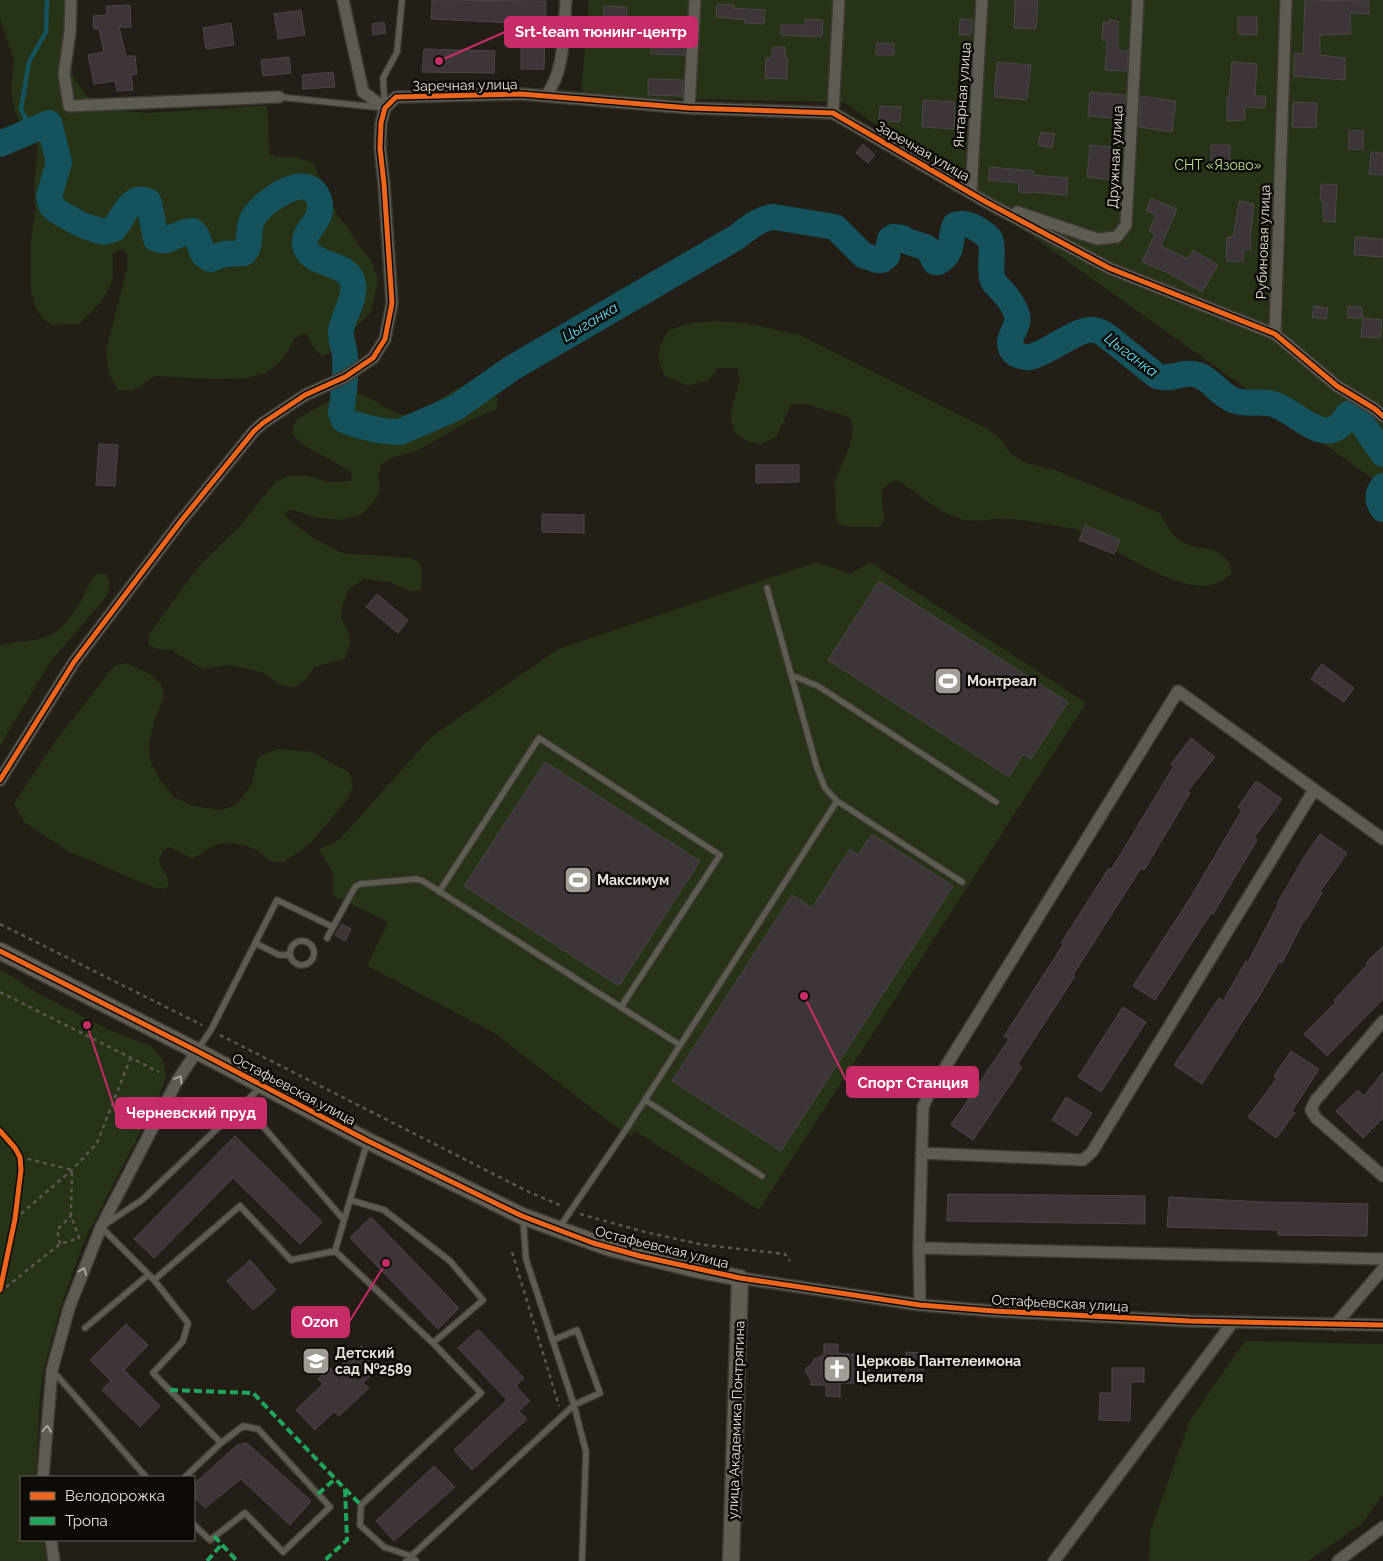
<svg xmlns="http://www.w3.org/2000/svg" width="1383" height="1561" viewBox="0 0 1383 1561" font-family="Raleway,sans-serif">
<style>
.green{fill:#263316}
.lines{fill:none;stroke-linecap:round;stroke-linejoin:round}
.stream{stroke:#14535d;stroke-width:4.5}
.river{stroke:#14535d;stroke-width:26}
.building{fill:#3e3538;stroke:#4a4645}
.lane-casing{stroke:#3d3933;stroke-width:8}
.street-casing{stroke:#3d3933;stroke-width:14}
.secondary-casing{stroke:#3d3933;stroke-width:19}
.path{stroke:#5a5750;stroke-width:2.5;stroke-dasharray:4 4;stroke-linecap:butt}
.lane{stroke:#5e5b53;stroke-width:5.5}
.street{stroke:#5e5b53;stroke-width:11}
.secondary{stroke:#615d53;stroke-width:16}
.quiet{stroke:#20a55d;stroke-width:4;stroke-dasharray:8 4;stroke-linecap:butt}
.cycleway-casing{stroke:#0e0b06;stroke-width:8}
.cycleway{stroke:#eb651d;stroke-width:5}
.oneway{stroke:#a9a59c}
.labels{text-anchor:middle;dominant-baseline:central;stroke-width:5;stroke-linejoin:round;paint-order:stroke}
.street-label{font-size:14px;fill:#e6e1d7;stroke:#0e0b06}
.park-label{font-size:14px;fill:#b9e08f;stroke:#0e0b06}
.poi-label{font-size:14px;font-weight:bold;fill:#e6e1d7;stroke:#0e0b06;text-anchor:start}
.water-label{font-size:15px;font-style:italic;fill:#62def6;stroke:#0e0b06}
.leader{fill:none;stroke:#c62c67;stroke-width:2}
.callout-dot{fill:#c62c67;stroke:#0e0b06;stroke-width:2}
.callout{fill:#c62c67;stroke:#c62c67;stroke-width:2}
.callout-label{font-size:15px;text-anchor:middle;font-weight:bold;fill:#fff}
</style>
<rect width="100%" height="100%" fill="#231f17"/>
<path class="green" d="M0 0H64L63 44 74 78 86 95 104 109 147 113 255 106H266L268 115 269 154 276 157H295L313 163 338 216 350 230 355 241 371 260 378 280 371 312 333 351 322 356 313 347 307 334H301L294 339 287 353 278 364 266 373 247 378 212 379 156 376 132 391 118 390C108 373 106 366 107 347L128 264 126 252 121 249 113 253C112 261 114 272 112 280 107 298 92 312 79 324L52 325 42 318 35 306 31 289V241L35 210 34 184 38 148 35 138 17 118 11 92 14 60 0 20Z
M589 0H1383V486L844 102 581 97Z
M712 321 746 323 799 335 987 429 998 436 1010 453 1027 463 1055 470 1160 513C1167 527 1175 541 1192 546 1196 548 1200 547 1204 548 1219 550 1229 557 1232 572 1199 616 1111 542 1075 529 1069 527 1062 527 1056 526 1036 522 1015 518 995 519 983 520 973 522 961 519 936 513 918 491 896 480L884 487 881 496 885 520 878 527H850L840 525 836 517 835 481 850 445 853 426 849 417 805 404H791L777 436 761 444 748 442 735 433 730 416 740 378 737 368H718L709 380 688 386 665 376C655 356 657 348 669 330L691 323Z
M473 383 492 393 498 398 496 409 471 420 415 452 394 457 382 464 378 476 380 489 376 499 361 515 341 520 317 518 293 510 287 511 285 515 291 521 315 539 342 553 412 558 421 564 422 579 421 590 409 591 389 582 364 579 349 589 342 607 341 618 347 629 351 642 345 659 314 667 308 678 295 687 282 686 262 672 230 665 202 669 172 650 156 649 148 644 149 634 199 566 241 525 275 482 288 476H309L327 482 351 481 352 473C339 463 300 446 294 436 291 431 294 425 296 420 310 413 335 394 351 393 373 391 389 419 411 414 430 410 442 395 458 388 463 386 468 385 473 383Z
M817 562 850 574 870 562 1086 703 759 1210 635 1131 631 1136 616 1127 493 1032 367 966 388 922 333 895V873L319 849 340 839 431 737 558 649Z
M97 574H106L110 584 107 596 51 661 0 746V646C18 639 40 644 57 631 67 623 79 605 85 593 89 585 90 580 97 574Z
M126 663 150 674 161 684 164 697 154 721 149 743 150 760 159 778 174 797 193 806 221 810 236 805 252 784 258 757 278 749 312 752 349 772 353 785 350 796 310 844 284 862C271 866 264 854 254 849 243 844 231 842 219 844 210 846 201 855 192 859L169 847 163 851 159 861C162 871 173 880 166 889L152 887 68 851 24 822 14 803 54 743 114 666Z
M0 969 39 994 109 1030 151 1046 162 1058 165 1067 166 1076 161 1092 85 1239 61 1306 44 1368 40 1394 36 1477H21V1540H44L47 1561H0Z
M1245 1341 1383 1344V1494L1363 1523 1308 1561H1149L1150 1532 1190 1420Z"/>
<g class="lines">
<path class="stream" d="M31 130 21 109 29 62 46 32 47 0"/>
<path class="river" d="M0 144 49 123 59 162 49 197 51 205 57 211 82 225 103 232 114 229C124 217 129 194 148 201L149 203 156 239C169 245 179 230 193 231L197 236 203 254 210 259 224 254 244 253C253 244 246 229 253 218 263 201 309 168 319 200 326 220 302 230 305 245 310 268 348 260 353 283 356 300 343 315 341 331 340 340 345 348 345 357 346 370 345 385 343 398 343 403 341 409 341 413 341 414 344 419 344 420 357 426 386 433 400 432L455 408 512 368 737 237C748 228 760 218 774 217L835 227 863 255 877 260H882L887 256 890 239 893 237 902 238 909 242 925 247 929 250 935 262H938C955 253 949 238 955 225 967 220 982 231 990 239 995 252 988 268 993 281 996 286 1000 288 1003 292 1008 298 1015 308 1017 315 1021 328 1000 342 1016 354 1020 356 1025 358 1030 357 1049 353 1077 328 1093 330 1098 330 1103 333 1107 336L1157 376C1171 381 1184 370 1198 375 1212 380 1219 394 1233 400 1247 406 1264 399 1278 406 1302 416 1329 451 1348 414L1355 413 1383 454
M1383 486C1377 494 1377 501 1383 509"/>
</g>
<path class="building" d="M432 0 546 1 544 69H521V25H514V23L431 19Z
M1015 0H1038L1036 29 1014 28Z
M1305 0 1369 1V14L1350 13 1351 34 1320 35V55L1345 58V80L1294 76V53L1303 54Z
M717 4 733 5V8L765 10 764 24 744 23 745 20 716 17Z
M130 5 131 27H119L126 56H135L137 74 131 75 133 90 117 91 115 81 94 84 88 55 104 52 99 29H94L93 16 107 15 106 6Z
M604 6 627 7 626 28 603 26Z
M301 10 305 35 278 39 274 14Z
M1238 17H1257V35L1238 34Z
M805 19 823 20 822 37 781 35V25H805Z
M960 19H972L971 35H959Z
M1109 20 1118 21V50L1128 51 1127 71 1105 70 1107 41 1102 40 1103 22 1109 23Z
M384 22 386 33 373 35 372 24Z
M231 23 234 45 206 49 203 28Z
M652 30 686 32 684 55 651 54Z
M876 43H894V55H876Z
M772 47H785V58L788 59 787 79 765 78 766 58H772Z
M424 49 495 51 494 73 422 72Z
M289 57 291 73 263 76 261 60Z
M997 62 1031 65 1027 100 994 97Z
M1232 62 1257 64 1255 96H1266L1265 108 1244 107 1245 120 1227 121V97H1229Z
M333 72 335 87 303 89 302 75Z
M648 79 683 80 682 96 648 95Z
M1090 92 1125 95 1124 119 1088 116Z
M1140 96 1176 101 1172 132 1139 127Z
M923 100 955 102 954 129 922 127Z
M1293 102 1317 103 1316 128 1292 127Z
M880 106 901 107 900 122 879 121Z
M1349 130 1364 131 1363 150 1348 149Z
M1041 132 1055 134 1052 148 1038 145Z
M863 144 875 155 868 163 856 153Z
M1090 145 1117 148 1114 180 1087 177Z
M1211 145H1230V172H1211Z
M1371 152 1383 153V175L1369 174Z
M990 167 1034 171 1033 175 1068 178 1067 195 1032 192V193L1018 192 1019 183 988 180Z
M1321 184 1337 185 1335 222H1323V201L1320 200Z
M1151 198 1177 209 1161 246 1188 259 1193 250 1218 265 1202 292 1166 272 1142 262 1155 234 1149 231 1156 215 1146 211Z
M1239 201 1254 204 1250 238 1251 250H1244L1243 262 1226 261 1227 237H1233Z
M1355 237 1383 239V257L1354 255Z
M1314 306 1328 308 1326 319 1312 317Z
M1348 306 1362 307V318H1347Z
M1363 318 1382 320 1380 338 1361 337Z
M99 444 118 445 115 486 96 485Z
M756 465H799V482L756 483Z
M542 514 584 515V533L542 532Z
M1085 525 1120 540 1114 554 1079 540Z
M879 581 1068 702 1031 759 1023 754 1009 777 828 660Z
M377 594 408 620 398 633 366 607Z
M1322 664 1354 688 1344 702 1311 679Z
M1191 738 1215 757 1187 792 1190 793 1144 870 1141 868 1073 975 1075 976 1018 1064 1022 1067 973 1140 951 1125 1009 1039 1004 1036 1063 945 1061 943 1109 868 1111 870 1174 766 1171 764Z
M545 762 700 861 619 986 464 886Z
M1256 781 1282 799 1254 838 1257 840 1213 914 1211 913 1155 1000 1133 986 1189 900 1242 810 1238 807Z
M872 834 953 886 781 1151 672 1081 792 895 812 908 850 849 858 855Z
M1320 834 1347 853 1320 892 1322 893 1305 921 1304 920 1282 963 1279 962 1256 1002H1255L1202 1084 1174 1065 1219 998 1223 1001 1246 961 1248 962 1278 905 1277 904 1304 857Z
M342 924 351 929 345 941 335 935Z
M1383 946V999L1327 1056 1304 1034 1336 1002 1334 1000 1368 964 1366 963Z
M1123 1007 1146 1022 1101 1092 1078 1077Z
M1291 1051 1319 1069 1292 1111 1295 1113 1276 1138 1248 1117 1277 1078 1274 1076Z
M1383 1072V1118L1363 1138 1336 1111 1358 1090 1364 1096Z
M1066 1097 1092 1113 1077 1136 1052 1120Z
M235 1136 322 1222 300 1244 233 1178 154 1258 134 1239Z
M948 1194 1145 1196V1224L947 1221Z
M1169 1197 1262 1202 1368 1204 1367 1236 1278 1235V1230L1167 1227Z
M371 1217 459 1308 438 1329 350 1238Z
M250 1260 276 1290 253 1310 227 1281Z
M126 1324 148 1345 124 1370 160 1406 140 1427 102 1390 111 1381 90 1360Z
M478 1329 524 1378 516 1386 530 1401 519 1411 527 1419 472 1470 454 1450 507 1400 458 1348Z
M824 1344H838V1354H861V1361L869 1362V1378L861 1377 860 1383H840V1397L826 1396V1385H811V1380L805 1371 806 1368 811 1365 814 1359 824 1355Z
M361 1346 381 1366 363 1383 369 1388 339 1416 334 1412 315 1430 296 1410 323 1384 318 1379 330 1368 334 1372Z
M906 1352 923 1353V1375H906Z
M1112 1368H1144V1382H1131L1130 1421 1099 1420 1100 1393H1112Z
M247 1443 311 1501 290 1525 241 1479 205 1508 194 1497V1484L237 1445Z
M434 1466 455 1487 394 1541 376 1521Z"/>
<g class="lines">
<defs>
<path id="lane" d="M279 97 385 108 383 78 397 52 402 0
M767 588 817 768 825 788 837 801 962 882
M791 675 818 686 996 802
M439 892 539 738 720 855 621 1007
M327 938 355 887 360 884 416 879 423 881 680 1045
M290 953a12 12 0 1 1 24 0a12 12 0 1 1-24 0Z
M255 943 279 955H290
M198 1049 211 1030 277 900 333 927
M262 1086 142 1200 101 1227 154 1280 240 1206 291 1260 335 1251
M645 1100 762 1176
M261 1124 344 1220
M350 1200 335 1251 433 1343 483 1300 450 1261 384 1210 350 1200 367 1143
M523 1218 526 1259 574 1405 586 1452 582 1561
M559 1228 625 1131 837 801
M154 1280 188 1323 183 1341 153 1373 221 1443 185 1477
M85 1328 148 1275
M53 1371 146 1477
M194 1525 210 1540 245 1513 283 1552 330 1507 258 1429 243 1426 221 1443
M406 1561 574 1405 600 1393 577 1330 553 1340
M416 1561 411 1556 384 1547 360 1525 361 1505 481 1393 433 1343"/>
<path id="street" d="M71 0 70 32 64 74 69 106 279 97
M343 0 363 92 385 108
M546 96C566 69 563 31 566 0
M689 108 695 0
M833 113 839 0
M971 192 982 0
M1017 212 1097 239 1117 237 1126 225 1138 0
M1275 334 1286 0
M0 780 74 662 181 521 254 431 263 423 305 395 345 377 373 358 385 339 392 303 384 184 380 148 381 123 385 108 396 97 521 94 689 108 833 113 986 202 1109 268 1275 334 1337 386 1375 409 1383 416
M1383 1021 1315 1101 1311 1110 1316 1118 1383 1176
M921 1153 1083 1160 1092 1152 1314 790
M919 1248 1383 1259
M740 1278 920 1305 994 1311 1190 1321 1383 1325
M920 1305 919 1248 923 1107 930 1092 1178 691 1383 839
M1335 1325 1383 1269
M43 1477 52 1370 69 1308 101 1227 177 1081 197 1051
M51 1540 54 1561
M1054 1561 1233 1322
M1338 1561 1383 1527"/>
<path id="secondary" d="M0 951 197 1051 368 1141 522 1216 610 1248 699 1270 740 1278 731 1561"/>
</defs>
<use href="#lane" class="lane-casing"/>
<use href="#street" class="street-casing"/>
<use href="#secondary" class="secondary-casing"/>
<path class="path" d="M0 924 202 1025
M0 992 159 1072
M220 1035 529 1192 562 1206
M580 1214 645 1232 704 1245 785 1254 790 1261
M15 1219 72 1170 97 1143 131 1057
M60 1244 57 1230 71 1216
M512 1252 559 1406
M0 1292 60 1244 79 1238 71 1216 72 1170 20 1157"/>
<use href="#lane" class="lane"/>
<use href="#street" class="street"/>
<use href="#secondary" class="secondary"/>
<path class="quiet" d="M170 1390 253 1393 345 1489 347 1540 324 1561
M345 1489 361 1505
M318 1494 335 1479
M214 1536 237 1561
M207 1561 222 1544"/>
<defs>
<path id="cycleway" d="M0 780 74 662 181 521 254 431 263 423 305 395 345 377 373 358 385 339 392 303 384 184 380 148 381 123 385 108 396 97 521 94 689 108 833 113 986 202 1109 268 1275 334 1337 386 1375 409 1383 416
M0 951 197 1051 368 1141 522 1216 593 1243 640 1256 740 1278 920 1305 994 1311 1190 1321 1383 1325
M0 1131 15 1148 20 1157 21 1170 15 1219 0 1290"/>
</defs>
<use href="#cycleway" class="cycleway-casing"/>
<use href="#cycleway" class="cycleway"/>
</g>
<defs><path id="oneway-chevron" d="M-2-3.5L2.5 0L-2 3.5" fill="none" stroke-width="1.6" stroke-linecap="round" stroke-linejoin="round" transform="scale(1.25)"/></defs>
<g class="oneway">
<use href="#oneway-chevron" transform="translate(179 1079) rotate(-59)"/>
<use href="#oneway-chevron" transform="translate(83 1271) rotate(-69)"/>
<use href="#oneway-chevron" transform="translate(47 1429) rotate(-85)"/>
</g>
<defs>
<symbol id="stadium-square" viewBox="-11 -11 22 22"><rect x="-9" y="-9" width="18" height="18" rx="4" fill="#a29d94" stroke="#0e0b06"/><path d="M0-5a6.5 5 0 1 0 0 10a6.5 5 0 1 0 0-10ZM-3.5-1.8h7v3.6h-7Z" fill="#fff"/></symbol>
<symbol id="school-square" viewBox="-11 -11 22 22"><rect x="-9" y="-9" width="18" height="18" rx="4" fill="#a29d94" stroke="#0e0b06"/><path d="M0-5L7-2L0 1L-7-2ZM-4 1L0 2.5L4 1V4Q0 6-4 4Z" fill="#fff"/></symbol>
<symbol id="church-square" viewBox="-11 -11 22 22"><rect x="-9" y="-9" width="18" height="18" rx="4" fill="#a29d94" stroke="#0e0b06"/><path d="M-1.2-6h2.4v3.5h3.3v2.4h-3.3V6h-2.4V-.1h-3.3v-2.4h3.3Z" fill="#fff"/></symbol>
</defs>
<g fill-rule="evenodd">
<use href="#stadium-square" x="932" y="665" width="32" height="32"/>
<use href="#stadium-square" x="562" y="864" width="32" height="32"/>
<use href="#school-square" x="300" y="1345" width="32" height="32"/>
<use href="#church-square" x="821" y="1353" width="32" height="32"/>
</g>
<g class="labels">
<g class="street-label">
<text transform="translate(465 85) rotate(-1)">Заречная улица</text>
<text transform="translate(962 95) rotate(-86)">Янтарная улица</text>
<text transform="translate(923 151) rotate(30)">Заречная улица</text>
<text transform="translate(1115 157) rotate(-87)">Дружная улица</text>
<text transform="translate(1263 242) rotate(-88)">Рубиновая улица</text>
<text transform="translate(294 1089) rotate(28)">Остафьевская улица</text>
<text transform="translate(662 1247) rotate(14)">Остафьевская улица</text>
<text transform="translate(1060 1303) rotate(3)">Остафьевская улица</text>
<text transform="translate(736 1420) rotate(-88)">улица Академика Понтрягина</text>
</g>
<g class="park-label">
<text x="1218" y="165">СНТ «Язово»</text>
</g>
<g class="poi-label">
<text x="967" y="681">Монтреал</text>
<text x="597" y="880">Максимум</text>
<text x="335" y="1353">Детский<tspan x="335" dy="16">сад №2589</tspan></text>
<text x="856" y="1361">Церковь Пантелеимона<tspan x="856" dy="16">Целителя</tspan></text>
</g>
<g class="water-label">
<text transform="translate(590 322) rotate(-31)">Цыганка</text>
<text transform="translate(1131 355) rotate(37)">Цыганка</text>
</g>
</g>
<path class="leader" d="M439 61L505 32M804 996L847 1082M87 1025L116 1113M386 1263L349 1322"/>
<g class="callout-dot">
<circle cx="439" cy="61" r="5"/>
<circle cx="804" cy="996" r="5"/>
<circle cx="87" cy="1025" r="5"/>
<circle cx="386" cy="1263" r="5"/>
</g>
<g class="callout">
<rect x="505" y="17" width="192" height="30" rx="5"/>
<rect x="847" y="1067" width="131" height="30" rx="5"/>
<rect x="116" y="1098" width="150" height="30" rx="5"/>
<rect x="292" y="1307" width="57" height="30" rx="5"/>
</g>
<g class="callout-label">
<text x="601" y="37">Srt-team тюнинг-центр</text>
<text x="913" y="1088">Спорт Станция</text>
<text x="191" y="1118">Черневский пруд</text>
<text x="320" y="1327">Ozon</text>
</g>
<rect x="20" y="1476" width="175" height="65" fill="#0e0b06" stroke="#64615a"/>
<rect x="30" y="1492" width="25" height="8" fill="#eb651d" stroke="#64615a"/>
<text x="65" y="1501" font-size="15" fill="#e6e1d7">Велодорожка</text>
<rect x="30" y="1517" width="25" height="8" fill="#20a55d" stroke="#64615a"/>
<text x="65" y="1526" font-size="15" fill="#e6e1d7">Тропа</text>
</svg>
